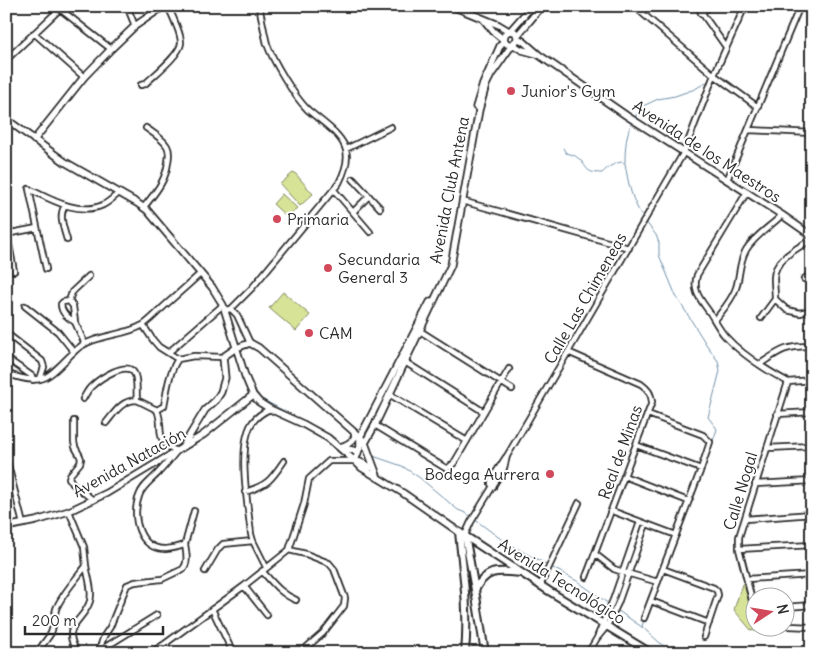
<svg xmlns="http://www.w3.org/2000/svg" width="818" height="659" viewBox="0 0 818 659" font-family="Delius,sans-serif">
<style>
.green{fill:#d7e396;stroke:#818760}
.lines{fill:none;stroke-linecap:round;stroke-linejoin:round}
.stream{stroke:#6f8fa8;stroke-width:1}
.minor-casing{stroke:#2b2b2b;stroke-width:8}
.tertiary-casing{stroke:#2b2b2b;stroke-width:9}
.secondary-casing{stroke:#2b2b2b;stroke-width:10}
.minor{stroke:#fff;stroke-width:4.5}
.tertiary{stroke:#fff;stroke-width:5.5}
.secondary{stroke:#fff;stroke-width:6}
.poi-dot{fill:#d1495b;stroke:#fff;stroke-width:2}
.labels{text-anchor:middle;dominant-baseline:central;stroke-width:4;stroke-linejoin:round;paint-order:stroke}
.poi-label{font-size:16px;fill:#2b2b2b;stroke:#fff;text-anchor:start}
.street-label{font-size:16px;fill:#2b2b2b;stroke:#fff}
</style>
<rect width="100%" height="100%" fill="#fff"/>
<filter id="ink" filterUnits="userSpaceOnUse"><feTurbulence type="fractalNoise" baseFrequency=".02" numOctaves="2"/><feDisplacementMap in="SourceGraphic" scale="10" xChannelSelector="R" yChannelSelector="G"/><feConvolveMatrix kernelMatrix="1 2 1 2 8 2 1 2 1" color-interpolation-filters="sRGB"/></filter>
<g filter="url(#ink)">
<path class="green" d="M294 172 313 194 300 206 280 184Z
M282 194 297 208 288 218 273 204Z
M283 292 310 315 296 331 269 308Z
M742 584H744L751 611H755L756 626 783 627 784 631 769 635 751 630 734 610Z"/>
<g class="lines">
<path class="stream" d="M719 69 721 67 747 6
M6 115 17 124
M634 119 641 107 658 99 675 96 695 89 710 80
M563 148 566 153C570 154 575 155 578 158 589 167 583 173 602 173 608 167 613 164 621 162L625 163C628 183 632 202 644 219
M625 162C625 149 626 134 632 122
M142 210 156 225
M646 222 656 235 659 243V255L676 296 706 344 718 361 720 371 708 417 717 429 708 456 668 562
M243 360 252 385 260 398 310 425
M333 438 342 444
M175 456 201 441 205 437
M373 456 402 466 420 478 458 510 466 513 505 542 577 581 609 604
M130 482 165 462
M6 530 31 526 37 523
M617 610 642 627 668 650 674 653
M642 627 644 619"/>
<defs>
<path id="minor" d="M127 6 135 26
M634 6 714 75 758 107
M697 6 726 47
M60 9 111 49
M701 13 710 6
M34 33 84 77
M6 60 63 6
M141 85 145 84C154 75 180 55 181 43 181 37 179 32 177 27 174 20 172 13 167 6
M749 130 812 133
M346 149 391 127
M353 179 380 208
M727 180 800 6
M29 189C50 199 78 216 103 205 109 202 114 197 119 193
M29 189 46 269
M334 190 370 232
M747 192 697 275C692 292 701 300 710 313 715 321 719 329 725 336 740 353 768 371 788 382
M462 201 629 248
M65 206C58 215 64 229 67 240
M144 207C155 193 166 181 168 162 169 157 170 151 167 146 163 139 153 133 146 128
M353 212 369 196
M6 228 14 271
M6 234 37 228
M804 279 812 274
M775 299C775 292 774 285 774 278 774 259 798 248 812 239
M775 299 787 310 800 313 812 310
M69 301 72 292 89 276
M25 306 58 332 74 352
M231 309 237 315 250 343
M225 310 231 309 252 288 339 183C344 173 350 158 345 147 339 132 319 120 307 109 294 96 273 61 267 44 264 32 262 19 259 6
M761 318 775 299
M715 320C723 310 732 300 736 288 740 276 739 262 746 250 754 236 770 227 782 215
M75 322C68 318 61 313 61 304L63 302 69 301 73 306 75 322 85 344
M143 325 153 340 159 347 178 359 194 356 223 357
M420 331 512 389
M6 333 42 361 44 367 40 379
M169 352 223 305
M568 352 641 384C648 389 651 393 652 402L586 577
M6 358 32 376 33 380
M405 362 484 412
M760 364C781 350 785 346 812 346
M6 373C16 377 29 381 40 379 53 377 69 354 81 346 100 334 124 336 143 325 149 321 155 315 160 310 173 298 187 286 200 274
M788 382 812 380
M389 394 467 441
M83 399C86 394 88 389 92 386 99 379 127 360 134 373 138 378 136 393 137 400
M137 400 157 410C165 428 152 440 177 451 171 458 165 466 159 472 152 480 142 486 139 496 131 517 139 550 166 549 173 548 179 548 185 544L194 511
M157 410 164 406C167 390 169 372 178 359
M777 414 812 412
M74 421V442L75 447 80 456 81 459 80 463 70 475 69 478 73 484 93 500
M106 423C115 412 122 400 137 400
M375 425 447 469 454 463 509 369
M636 445 701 469
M767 448 812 446
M6 457 23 524
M624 476 688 501
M755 484 812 481
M493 487 491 484V480L506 457
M245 492C268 485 271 480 284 461
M612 511 676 535
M745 519 812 514
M465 535 471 522 504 468 507 456 568 352 684 152 714 75 745 6
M739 549 812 545
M289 550 306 554 329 563 334 569 345 598 344 606 323 633 300 653
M595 554 614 569 623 572 658 582
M266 567 253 541 251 534C248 506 237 447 252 423 257 416 263 412 270 409
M663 569 714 588 717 591 718 595 704 637
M205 571 218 549 223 544 253 541
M262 571C273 583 281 594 296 600
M747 579 812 575
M244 586 267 615
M540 586 579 503
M651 601 709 623
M786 607 812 605
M756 608 753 604 739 549V537L788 382
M212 609 233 653
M786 613V623L789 626 812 627
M644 618 701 469 710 442 703 435 648 414
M598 635 613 600 640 522
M166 643 169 653
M99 651 157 615
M38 653C41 645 47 640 51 633 54 626 54 617 56 609 62 594 76 579 86 566L84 547 69 511
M78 653C59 625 84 622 90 601 93 591 88 577 86 566
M98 653 104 636 110 627 127 585 135 582 162 579 183 569C189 562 186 552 185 544
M151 653 166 643 244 586 289 550 304 504 309 479 329 461H355
M588 653 597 638 607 626 618 603 646 524"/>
<path id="tertiary" d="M452 6 499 25 509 31 515 32 517 36V40L512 44H507L504 40 505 34 509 31
M484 20 494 32 504 40
M510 31 532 6
M517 36 542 6
M517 38 523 41 539 55 627 116 782 215 812 236
M512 44 522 50 537 54
M476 107 483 84 500 46 504 40
M6 119 65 162 137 203 147 210 212 287 223 305 245 376 253 395 259 402 270 409 303 424 328 438 355 461 362 468 403 493 459 532
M34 140 84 77 111 49 135 26 164 6
M344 446 347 449 357 451
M339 447C346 446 351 443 355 437L354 432
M182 448 205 410 216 400 221 392 225 378 223 357 236 348 250 343 259 348 362 439
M355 461 360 447V437L430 302
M355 461 360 462 373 468
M378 478 365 443 375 425 451 265 479 110 486 85 491 75 512 45
M6 527 36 521 69 511 107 493 203 435 253 395"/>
<path id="secondary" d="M459 532 549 591 651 653
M459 532C463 572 469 612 465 653
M465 535 475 590 485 653
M475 590C487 568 498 571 521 573"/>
</defs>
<use href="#minor" class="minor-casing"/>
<use href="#tertiary" class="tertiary-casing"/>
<use href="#secondary" class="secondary-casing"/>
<use href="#minor" class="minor"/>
<use href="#tertiary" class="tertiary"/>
<use href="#secondary" class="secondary"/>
</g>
</g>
<g class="poi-dot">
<circle cx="511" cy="91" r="5"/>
<circle cx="277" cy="219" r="5"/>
<circle cx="328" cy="268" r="5"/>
<circle cx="309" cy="333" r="5"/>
<circle cx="550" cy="474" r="5"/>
</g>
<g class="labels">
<g class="poi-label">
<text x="521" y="91">Junior's Gym</text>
<text x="287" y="219">Primaria</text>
<text x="338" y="259">Secundaria<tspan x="338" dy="18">General 3</tspan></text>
<text x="319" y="333">CAM</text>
<text x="540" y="474" text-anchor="end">Bodega Aurrera</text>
</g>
<g class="street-label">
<text transform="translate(707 151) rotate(33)">Avenida de los Maestros</text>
<text transform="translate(449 190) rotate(-79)">Avenida Club Antena</text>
<text transform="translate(585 298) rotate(-60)">Calle Las Chimeneas</text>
<text transform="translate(620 452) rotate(-70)">Real de Minas</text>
<text transform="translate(129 462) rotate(-29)">Avenida Natación</text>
<text transform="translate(740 491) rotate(-73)">Calle Nogal</text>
<text transform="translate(562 581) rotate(32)">Avenida Tecnológico</text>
</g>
</g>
<rect width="818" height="659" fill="none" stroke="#fff" stroke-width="25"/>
<rect x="12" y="12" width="793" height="634" fill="none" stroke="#2b2b2b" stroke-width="2" filter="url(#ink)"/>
<g transform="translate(770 612) rotate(78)"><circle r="24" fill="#ffffff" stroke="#aaaaaa"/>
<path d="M0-4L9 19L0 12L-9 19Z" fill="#d1495b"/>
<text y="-8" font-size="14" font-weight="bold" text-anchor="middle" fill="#2b2b2b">N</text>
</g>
<path d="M25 626v8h138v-8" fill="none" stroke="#2b2b2b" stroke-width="2.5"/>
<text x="32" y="626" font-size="15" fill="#2b2b2b" stroke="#ffffff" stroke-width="4" paint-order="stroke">200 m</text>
</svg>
